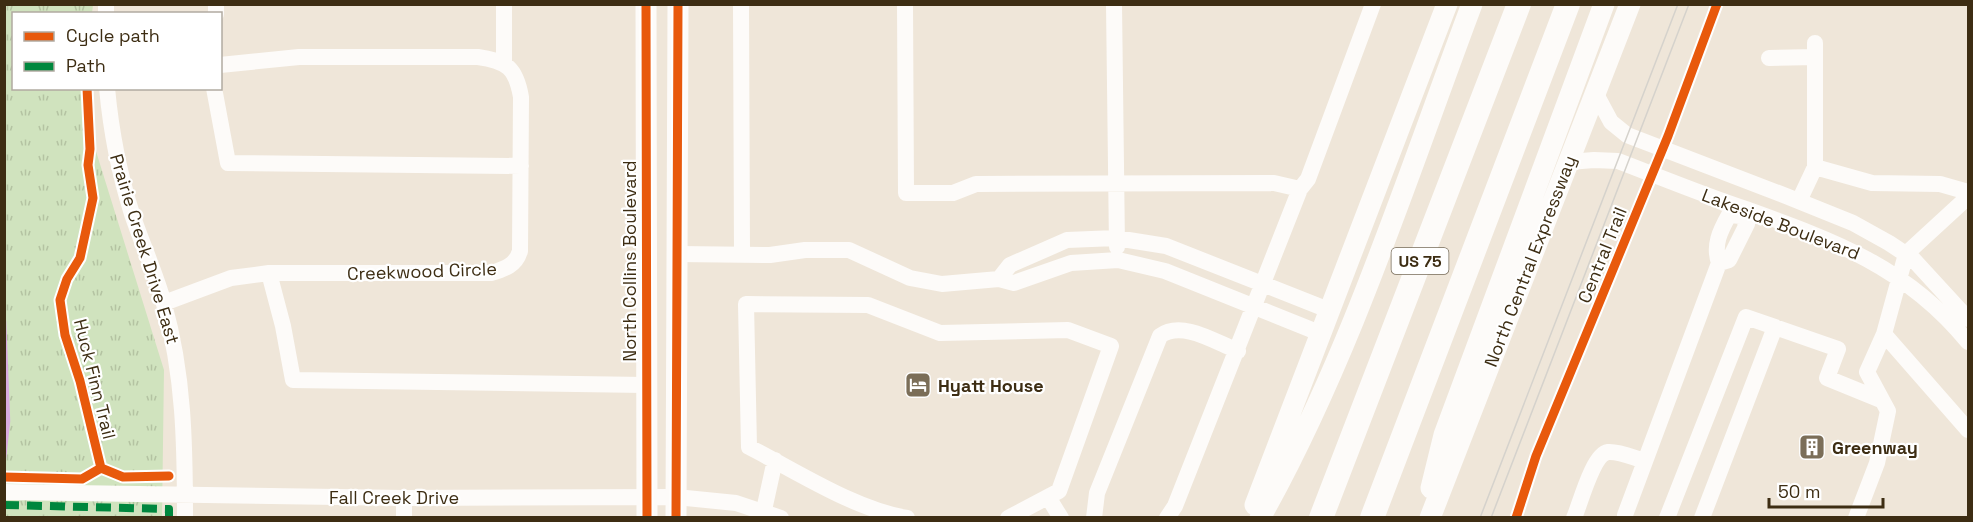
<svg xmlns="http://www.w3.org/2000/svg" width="1973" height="522" viewBox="0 0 1973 522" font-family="'Space Grotesk',sans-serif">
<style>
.park{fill:url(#park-tufts)}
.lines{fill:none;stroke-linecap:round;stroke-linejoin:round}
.stream{stroke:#d9abe1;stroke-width:4.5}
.minor{stroke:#fdfbf9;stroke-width:16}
.major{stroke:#fdfbf9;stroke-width:21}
.highway{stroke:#fdfbf9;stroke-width:24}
.tram{stroke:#d5d2cc;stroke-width:1.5}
.quiet{stroke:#00873e;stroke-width:8;stroke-dasharray:15 8;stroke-linecap:butt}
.cycleway-casing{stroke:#fff;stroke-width:13}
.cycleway{stroke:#e8590c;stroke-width:9}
.labels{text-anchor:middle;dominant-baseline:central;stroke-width:4.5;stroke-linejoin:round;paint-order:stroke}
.shield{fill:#fff;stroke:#776c5a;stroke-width:1.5}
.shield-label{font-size:16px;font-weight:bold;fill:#3d2d13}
.street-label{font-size:18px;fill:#3d2d13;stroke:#fff}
.poi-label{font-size:18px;font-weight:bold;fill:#3d2d13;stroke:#fff;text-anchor:start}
</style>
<defs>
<pattern id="park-tufts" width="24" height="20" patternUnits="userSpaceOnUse" patternTransform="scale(1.5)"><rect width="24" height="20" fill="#d0e3be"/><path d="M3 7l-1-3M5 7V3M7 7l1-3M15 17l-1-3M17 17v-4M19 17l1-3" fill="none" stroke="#b4c3a2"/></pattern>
</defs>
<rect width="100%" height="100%" fill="#efe6d9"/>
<path class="park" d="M4 5H93L92 13 14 14V88L91 89 90 132 164 370 162 517H5Z"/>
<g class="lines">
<path class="stream" d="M4 321 8 421 4 458"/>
<path class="minor" d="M741 4 742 255
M905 4 906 193H953L976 184 1274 183 1300 189 1308 179 1373 4
M1114 4 1117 247
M106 14V4
M216 14V4
M1815 43V167
M1769 58 1815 57
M504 62V4
M107 88C111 131 119 173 132 214 142 244 156 274 164 304 184 375 185 445 185 518
M214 88 228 163 521 166
M1596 94 1611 122 1627 135 1786 196 1853 223 1889 243 1913 259 1968 319
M1569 162 1594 160 1618 161C1660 177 1701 194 1743 208 1832 240 1906 266 1968 342
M1799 201 1815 167 1872 183 1940 184 1968 192
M678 254 770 255 805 250H849L910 278 942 284 999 279 1014 283 1071 263 1118 260 1165 271 1322 334
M269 273 283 326 293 380 645 385
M999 279 1010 265 1067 240 1116 238 1166 246 1331 311
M164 303 231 278 269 273H491C505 269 516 265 520 251L521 97C516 68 507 61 478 57H299L220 65
M1884 334 1968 430
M4 492 404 498 676 497 736 503 781 518
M1048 497 1061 518
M764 510 775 460
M1625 515 1719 263C1713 245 1720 231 1729 215L1741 216 1747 224 1729 260 1719 263
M404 518V498
M907 518C854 509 796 471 749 447L746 304 868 305 940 333 1068 330 1111 346 1059 491 1008 518
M1094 518 1097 493 1160 336C1182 320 1215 342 1238 351
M1167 518 1175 506 1300 189
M1574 518C1580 504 1593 454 1608 452 1619 451 1634 458 1645 461
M1667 518 1746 317 1838 349 1827 378 1881 400
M1702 518 1775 327
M1856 518 1877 463 1888 411 1867 372 1884 334 1906 254 1968 197"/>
<path class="major" d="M646 4 647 518
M1431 488 1444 435 1604 4
M1255 505 1447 4
M676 518 678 4
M1260 518C1349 360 1408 174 1472 4
M1430 518 1630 4"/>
<path class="highway" d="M1321 518 1519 4
M1372 518 1568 4"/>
<path class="tram" d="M1480 518 1678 4
M1491 518 1689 4"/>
<path class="quiet" d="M4 505 169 509V518"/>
<defs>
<path id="cycleway" d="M646 4 647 518
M87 88 90 149 88 165 93 198 80 258 67 279 60 300 65 335 80 381 101 468 123 477 169 476
M4 477 82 479 101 468
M676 518 678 4
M1516 518 1536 456 1668 136 1717 4"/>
</defs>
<use href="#cycleway" class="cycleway-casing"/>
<use href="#cycleway" class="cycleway"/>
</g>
<defs>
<symbol id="hotel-square" viewBox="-11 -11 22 22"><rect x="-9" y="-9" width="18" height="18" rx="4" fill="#7b6e58" stroke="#fff"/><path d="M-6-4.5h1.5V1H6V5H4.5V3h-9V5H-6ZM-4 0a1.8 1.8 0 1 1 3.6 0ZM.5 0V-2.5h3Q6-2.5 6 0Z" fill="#fff"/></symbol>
<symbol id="building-square" viewBox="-11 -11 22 22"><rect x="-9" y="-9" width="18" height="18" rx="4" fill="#7b6e58" stroke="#fff"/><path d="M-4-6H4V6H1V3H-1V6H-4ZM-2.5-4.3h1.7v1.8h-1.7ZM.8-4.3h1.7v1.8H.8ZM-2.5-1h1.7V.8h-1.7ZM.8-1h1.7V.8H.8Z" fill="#fff"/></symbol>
</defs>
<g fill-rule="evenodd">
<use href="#hotel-square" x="903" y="370" width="30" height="30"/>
<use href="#building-square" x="1797" y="432" width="30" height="30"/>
</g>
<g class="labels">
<rect class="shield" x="1391.5" y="248" width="57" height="26" rx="4.5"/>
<g class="shield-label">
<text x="1420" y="261">US 75</text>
</g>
<g class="street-label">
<text transform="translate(1781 224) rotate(21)">Lakeside Boulevard</text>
<text transform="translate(145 249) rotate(73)">Prairie Creek Drive East</text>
<text transform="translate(1602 255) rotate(-68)">Central Trail</text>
<text transform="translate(629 261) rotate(-90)">North Collins Boulevard</text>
<text transform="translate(1530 261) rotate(-69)">North Central Expressway</text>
<text transform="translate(422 271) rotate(-2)">Creekwood Circle</text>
<text transform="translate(95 379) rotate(76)">Huck Finn Trail</text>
<text x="394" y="497">Fall Creek Drive</text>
</g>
<g class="poi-label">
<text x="938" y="385">Hyatt House</text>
<text x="1832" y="447">Greenway</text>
</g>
</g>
<rect width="1973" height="522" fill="none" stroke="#3d2d13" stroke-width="12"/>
<rect x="12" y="12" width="210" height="78" fill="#ffffff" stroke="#b1aba1" stroke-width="1.5"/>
<rect x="24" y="32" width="30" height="9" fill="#e8590c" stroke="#b1aba1" stroke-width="1.5"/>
<text x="66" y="42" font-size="18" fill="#3d2d13">Cycle path</text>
<rect x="24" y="62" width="30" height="9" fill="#00873e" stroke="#b1aba1" stroke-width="1.5"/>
<text x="66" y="72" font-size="18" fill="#3d2d13">Path</text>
<path d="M1769 498v9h114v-9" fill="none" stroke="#3d2d13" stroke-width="3"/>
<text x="1778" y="498" font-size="18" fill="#3d2d13" stroke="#ffffff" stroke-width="4.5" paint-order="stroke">50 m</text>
</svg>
